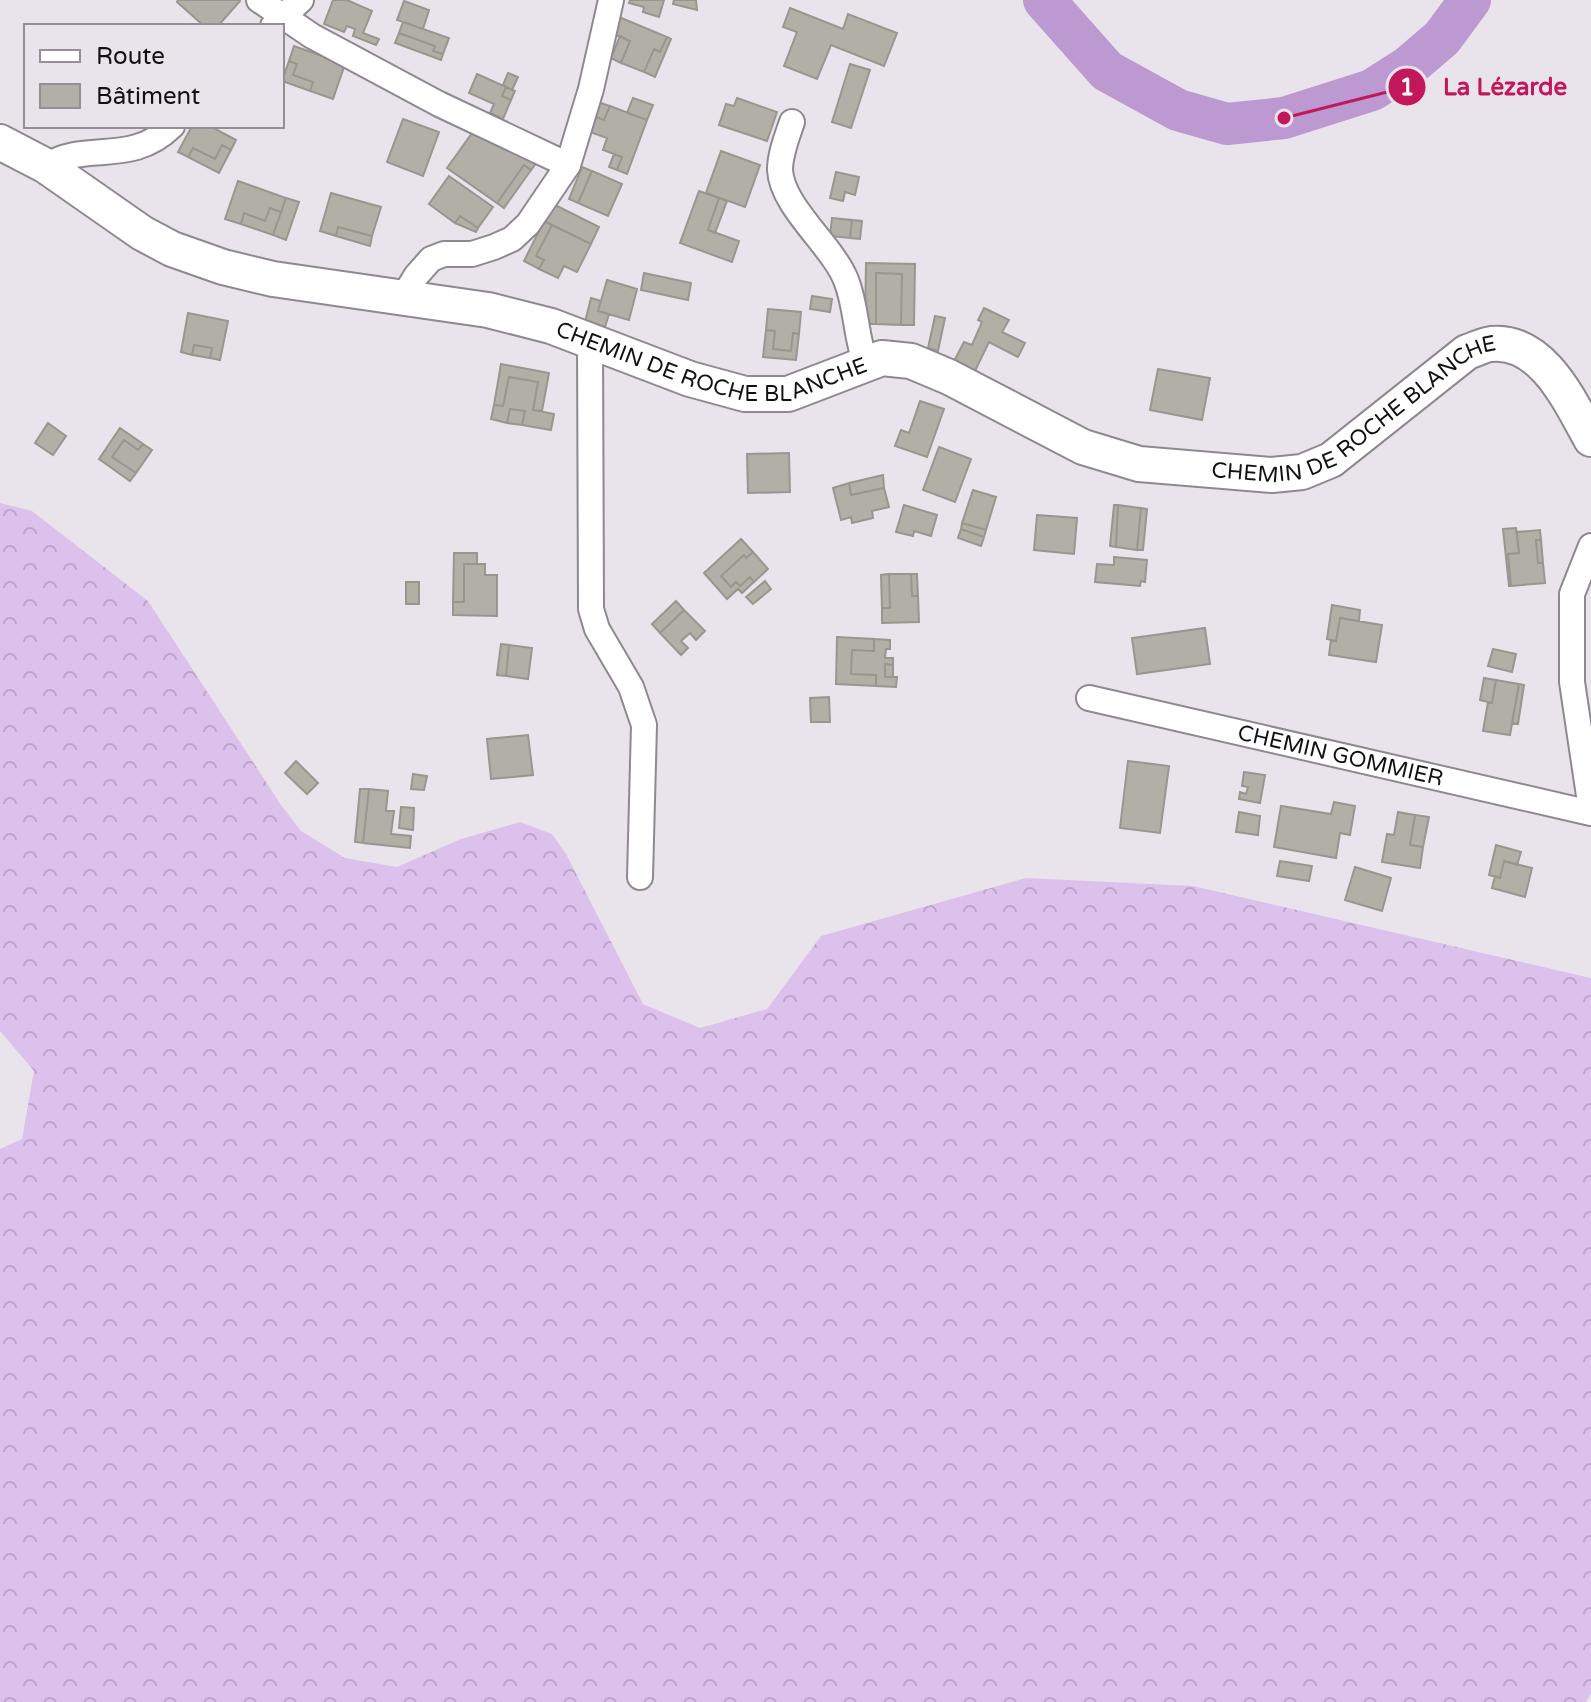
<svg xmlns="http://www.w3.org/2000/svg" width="1591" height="1702" viewBox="0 0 1591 1702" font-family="'Varela Round',sans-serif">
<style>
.forest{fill:url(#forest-crowns)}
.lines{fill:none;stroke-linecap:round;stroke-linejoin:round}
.river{stroke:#bc99d0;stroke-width:42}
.building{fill:#b2afa7;stroke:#99968e;stroke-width:2}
.minor-casing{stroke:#8e8990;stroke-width:28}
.secondary-casing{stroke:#8e8990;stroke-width:38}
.minor{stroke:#fff;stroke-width:24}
.secondary{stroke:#fff;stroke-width:34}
.labels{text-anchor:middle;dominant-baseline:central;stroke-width:8;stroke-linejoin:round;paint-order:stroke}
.street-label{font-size:22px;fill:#111012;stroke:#e9e4ec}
.leader{fill:none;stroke:#c2185b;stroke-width:3}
.callout-dot{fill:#c2185b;stroke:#e9e4ec;stroke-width:3}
.mark-label{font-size:24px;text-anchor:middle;font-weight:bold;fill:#fff}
.callout-label{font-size:24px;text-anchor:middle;font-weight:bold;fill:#c2185b;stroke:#e9e4ec;stroke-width:8;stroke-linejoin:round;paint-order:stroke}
</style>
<defs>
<pattern id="forest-crowns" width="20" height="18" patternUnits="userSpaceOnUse" patternTransform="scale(2)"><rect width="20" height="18" fill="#ddc1ed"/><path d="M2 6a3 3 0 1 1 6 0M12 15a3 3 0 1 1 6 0" fill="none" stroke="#bda5ca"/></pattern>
</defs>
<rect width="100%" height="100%" fill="#e9e4ec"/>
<path class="forest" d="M0 503 32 511 148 601 281 805 301 831 345 858 397 867 461 839 520 822 552 834 566 854 643 1004 700 1028 767 1009 821 936 1026 878 1193 886 1591 978V1693L1586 1702H0V1149L22 1139 34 1071 0 1031Z"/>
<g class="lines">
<path class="river" d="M1044 0 1107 71 1178 110 1227 124 1284 118 1372 90 1408 67 1442 38 1470 0"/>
</g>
<path class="building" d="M178 0H239L240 1 218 26H204L177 2Z
M333 0H347L372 11 363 33 379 39 376 45 353 36 355 29 347 26 344 32 324 24Z
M630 0H664L659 17 643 12 644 7 629 3Z
M674 0H696L697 10 673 4Z
M404 1 429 10 423 29 397 20Z
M790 8 843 29 848 14 897 33 884 66 831 45 817 79 784 66 797 32 783 27Z
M619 17 667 37 660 52 654 49 644 72 621 63 630 41 613 34Z
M403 22 449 38 443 54 433 51 435 46 399 33Z
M399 33 435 46 433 51 443 54 441 60 395 43Z
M620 36 630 41 621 63 611 58Z
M667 37 671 39 655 77 644 72 654 49 660 52Z
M294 46 345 64 333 99 310 91 313 82 293 75 297 64 289 61Z
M289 61 297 64 293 75 313 82 310 91 282 81Z
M850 64 870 70 851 128 832 122Z
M508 73 518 77 512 90 503 85Z
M477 74 506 87 502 96 511 100 503 119 490 113 494 104 469 93Z
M506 87 515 91 511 100 502 96Z
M633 98 653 105 647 120 627 113Z
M737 98 777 112 767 141 719 125 726 104 734 106Z
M598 102 610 106 604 120 593 116Z
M610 106 647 120 627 174 617 170 622 157 603 150 607 138 587 131 593 116 604 120Z
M403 119 439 132 423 176 387 162Z
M480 122 537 162 531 170 524 165 497 203 447 168Z
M192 126H210L236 140 231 150 222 145 215 159 193 148 188 157 178 152Z
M222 145 231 150 219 173 188 157 193 148 215 159Z
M721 151 760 165 745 207 706 193Z
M614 154 622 157 617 170 609 167Z
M524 165 531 170 504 208 497 203Z
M582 167 592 171 578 203 569 199Z
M592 171 622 184 608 216 578 203Z
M836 172 859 177 855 195 845 192 843 201 830 198Z
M449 176 493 207 478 228 460 216 455 223 429 204Z
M238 181 286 198 281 212 270 208 265 221 244 213 241 224 225 219Z
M699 191 719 198 708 230 739 241 732 262 680 243Z
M331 193 381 207 372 236 338 227 336 236 320 231Z
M286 198 299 202 286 240 273 235Z
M719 198 727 201 715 233 708 230Z
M553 204 599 227 591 244 544 221Z
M270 208 281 212 273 235 241 224 244 213 265 221Z
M460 216 478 228 476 232 455 223Z
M832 218 852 220 850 238 830 236Z
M852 220 862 221 860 239 850 238Z
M544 221 552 225 536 256 544 260 539 269 524 261Z
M552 225 591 244 577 272 564 266 558 278 539 269 544 260 536 256Z
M338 227 372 236 370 246 336 236Z
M866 263 915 264 914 325H901L902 274 876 273V324H865Z
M644 273 691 283 688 300 641 290Z
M876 273 902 274 901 325 876 324Z
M607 280 637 289 629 320 598 311Z
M812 296 832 299 830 312 810 309Z
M591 298 601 301 598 311 609 314 605 327 585 322Z
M984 308 1009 320 1002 332 1025 343 1018 357 989 342 975 371 954 361 964 342 972 345 982 322 978 320Z
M768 309 801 312 799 334 793 333 791 351 773 349 775 331 766 330Z
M188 313 228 321 220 360 210 358 212 348 194 345 192 355 181 352Z
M935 316 945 318 938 351 928 348Z
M766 330 775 331 773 349 791 351 793 333 799 334 796 360 763 357Z
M194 345 212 348 210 358 192 355Z
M501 364 549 373 542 411 533 410 538 382 509 377 503 406 494 405Z
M1158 369 1210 378 1202 420 1150 410Z
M509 377 538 382 533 410 554 414 551 430 522 425 525 411 510 409 507 423 491 419 494 405 503 406Z
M920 401 944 409 927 457 895 446 901 430 909 433Z
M510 409 525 411 522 425 507 423Z
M48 423 66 436 53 455 35 443Z
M120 428 143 444 138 450 124 440 112 457 136 473 130 481 99 459Z
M124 440 138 450 143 444 152 450 136 473 112 457Z
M939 447 971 459 955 502 923 490Z
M789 453 790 492 748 493 747 454Z
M883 475 884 488 851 495 849 483Z
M849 483 851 495 884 488 889 507 872 511 873 518 852 523 851 517 841 520 833 488Z
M973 490 996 497 986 530 962 523Z
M904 505 937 515 931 536 914 531 913 536 896 532Z
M1114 505H1118L1116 547 1110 546Z
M1118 505 1141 508 1137 550 1116 547Z
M1141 508 1147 509 1143 550H1137Z
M1037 515 1077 518 1074 554 1034 550Z
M962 523 986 530 984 537 961 529Z
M1516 528 1519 553 1508 554 1511 586H1509L1503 529Z
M961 529 984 537 981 546 958 538Z
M1540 530 1541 540H1536L1538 563H1543L1545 583 1511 586 1508 554 1519 553 1517 532Z
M741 539 753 552 746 558 744 555 721 576 731 587 736 582 740 586 750 577 754 582 742 593 738 589 727 599 704 573Z
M1536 540H1541L1543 563H1538Z
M753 552 768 569 754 582 750 577 740 586 736 582 731 587 721 576 744 555 746 558Z
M454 553H477V564H464V602H453Z
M1114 557 1147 560 1145 582 1141 581 1140 586 1095 582 1097 564 1114 565Z
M464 564H485V575H497V616L453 615V602H464Z
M889 574 890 608H882L881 575Z
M889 574H911L912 596H918L919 622 882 623V608H890Z
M911 574H917L918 596H912Z
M765 581 771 589 753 604 746 597Z
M406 582H419V604H406Z
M676 601 684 610 660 633 652 624Z
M1332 605 1360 610 1359 621 1340 618 1336 641 1327 639Z
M684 610 705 631 696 640 690 633 681 641 688 648 681 655 660 633Z
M1340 618 1382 625 1376 662 1329 655 1331 640 1336 641Z
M1205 628 1210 664 1137 674 1132 638Z
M837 637 874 639V651L852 650 851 674 876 675V686L836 684Z
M874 639 890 640V649H886L885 658H893V665L885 664V677H897L896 687 876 686V675L851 674 852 650 874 651Z
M501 644 509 645 506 676 497 675Z
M509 645 532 648 528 679 506 676Z
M1493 649 1516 654 1512 672 1488 666Z
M885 664 893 665V677H885Z
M1484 678 1496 680 1492 703 1480 700Z
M1496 680 1519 684 1510 735 1483 731 1488 702 1492 703Z
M1519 684 1524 685 1518 724 1512 723Z
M829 697 830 722H811L810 698Z
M528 735 533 775 491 779 487 739Z
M296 761 318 783 307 794 285 773Z
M1128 761 1169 766 1160 833 1120 828Z
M1244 772 1265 775 1260 803 1239 799 1240 792 1246 794 1248 787 1242 786Z
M413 774 427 776 424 790 411 789Z
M360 789H369L363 843 355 842Z
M369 789 388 791 386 811H394L391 834 411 836 410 848 363 843Z
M1334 802 1355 806 1350 835 1340 833 1336 858 1274 847 1281 806 1331 814Z
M401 807 414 808 413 830 399 828Z
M1239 812 1260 816 1258 835 1236 832Z
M1398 812 1415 815 1410 845 1423 847 1420 868 1382 862 1387 834 1394 835Z
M1415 815 1429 817 1423 847 1410 845Z
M1496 845 1521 852 1517 865 1504 861 1500 878 1489 875Z
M1280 861 1312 866 1309 881 1277 876Z
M1504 861 1532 868 1525 897 1492 888 1495 876 1500 878Z
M1355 867 1391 878 1382 911 1345 900Z"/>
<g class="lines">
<defs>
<g id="minor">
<path d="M259 0 312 36 439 104 568 165"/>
<path d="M273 26 301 0"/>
<path d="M792 122C787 137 780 154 780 170 782 207 832 245 846 280 857 307 855 336 866 364"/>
<path d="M46 166C87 140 130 167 172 126"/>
<path d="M402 299 416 276 431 259 444 254H472L494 247 512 239 528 224 568 165 591 89 611 0"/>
<path d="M590 340 591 609 597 629 631 687 644 725 640 877"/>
<path d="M1591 546 1572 594V682L1591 809"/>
<path id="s1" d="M1089 698 1591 813"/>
</g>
<g id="secondary">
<path id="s2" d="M0 142 46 166 142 233 172 249 223 267 273 279 488 310 551 326 690 379 745 394H788L882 358 911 361 949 377 1083 447 1139 464 1272 475 1302 472 1331 460 1467 352C1474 350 1483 345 1491 344 1543 339 1570 402 1591 439"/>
</g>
</defs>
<use href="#minor" class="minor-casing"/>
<use href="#secondary" class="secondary-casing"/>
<use href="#minor" class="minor"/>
<use href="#secondary" class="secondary"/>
</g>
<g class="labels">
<g class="street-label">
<text stroke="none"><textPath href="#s2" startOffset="760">CHEMIN DE ROCHE BLANCHE</textPath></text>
<text stroke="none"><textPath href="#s2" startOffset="1456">CHEMIN DE ROCHE BLANCHE</textPath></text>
<text stroke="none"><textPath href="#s1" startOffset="258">CHEMIN GOMMIER</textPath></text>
</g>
</g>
<path class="leader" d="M1284 118L1407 87"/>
<g class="callout-dot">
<circle cx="1284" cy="118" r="8"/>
<circle cx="1407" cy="87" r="20"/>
</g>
<g class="mark-label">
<text x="1407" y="95">1</text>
</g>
<g class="callout-label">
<text x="1505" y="95">La Lézarde</text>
</g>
<rect x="24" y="24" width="260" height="104" fill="#e9e4ec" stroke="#938f95" stroke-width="2"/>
<rect x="40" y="50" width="40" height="12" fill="#ffffff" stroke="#938f95" stroke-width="2"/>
<text x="96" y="64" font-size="24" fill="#111012">Route</text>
<rect x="40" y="84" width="40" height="24" fill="#b2afa7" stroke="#938f95" stroke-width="2"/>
<text x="96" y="104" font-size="24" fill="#111012">Bâtiment</text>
</svg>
